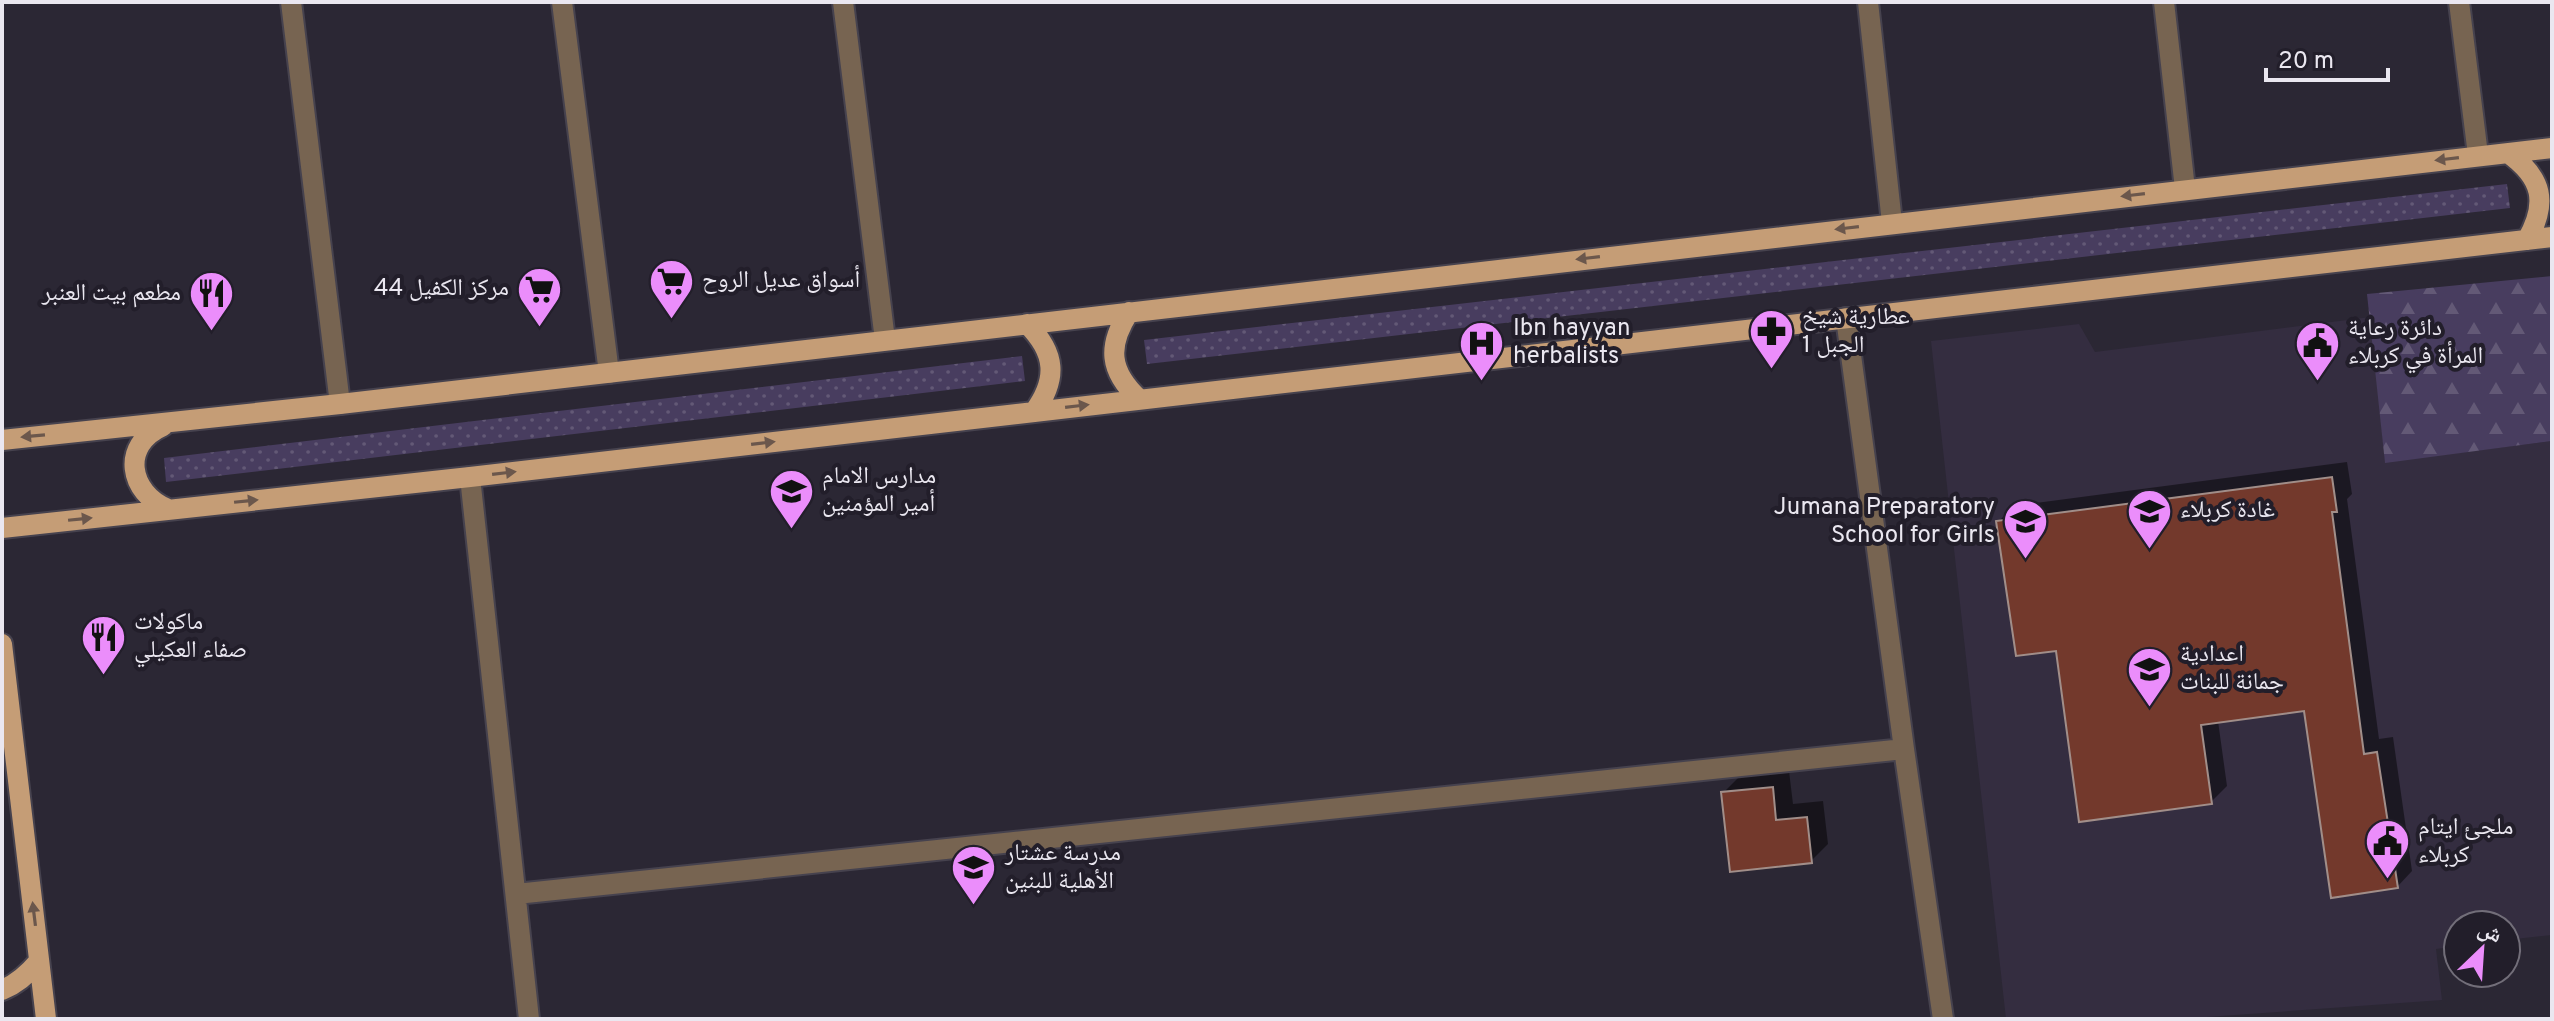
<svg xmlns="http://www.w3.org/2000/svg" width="2554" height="1021" viewBox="0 0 2554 1021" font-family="Overpass,'Noto Naskh Arabic',sans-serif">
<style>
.built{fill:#342d40}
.grass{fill:url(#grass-dots)}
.forest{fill:url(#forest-firs)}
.shadow{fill:#0007}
.building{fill:#73392c;stroke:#a18e89;stroke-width:2}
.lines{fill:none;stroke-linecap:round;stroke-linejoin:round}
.minor-casing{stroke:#46424e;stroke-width:24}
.major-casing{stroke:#46424e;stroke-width:24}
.minor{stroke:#776451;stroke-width:20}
.major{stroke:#c59d76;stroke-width:20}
.oneway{fill:#6b574c}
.labels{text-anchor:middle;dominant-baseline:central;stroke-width:8;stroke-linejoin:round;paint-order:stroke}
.poi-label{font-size:24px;fill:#eae7f0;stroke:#221e2a;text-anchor:start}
</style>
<defs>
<pattern id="grass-dots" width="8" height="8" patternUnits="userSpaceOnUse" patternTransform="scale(2)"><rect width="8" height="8" fill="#483d5f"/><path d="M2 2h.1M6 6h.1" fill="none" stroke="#635976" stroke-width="1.8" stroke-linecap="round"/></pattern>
<pattern id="forest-firs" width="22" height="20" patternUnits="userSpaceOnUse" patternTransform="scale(2)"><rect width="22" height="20" fill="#483d5f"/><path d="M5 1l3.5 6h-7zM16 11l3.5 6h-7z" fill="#635976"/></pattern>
</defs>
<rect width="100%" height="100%" fill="#2b2734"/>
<path class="built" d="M2371 317 2385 462 2552 441V935L2506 940V925H2458V946L2436 949 2442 1000 2179 1019H2006L1931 341 2079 324 2095 352Z"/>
<path class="grass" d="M2507 184 2510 208 1147 364 1144 340Z
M1022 356 1025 381 166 482 164 458Z"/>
<path class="forest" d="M2552 276V441L2385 463 2367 294Z"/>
<path class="shadow" d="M2347 462 2352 494 2347 499 2379 739 2393 737 2412 871 2397 887 2306 709 2218 721 2227 786 2211 802 2058 649 1998 522 2014 506Z
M1789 771 1793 804 1823 801 1828 844 1811 861 1723 793 1740 776Z"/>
<path class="building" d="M2332 477 2337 512H2332L2364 754 2377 752 2398 888 2331 898 2304 711 2201 725 2212 804 2079 822 2056 651 2016 656 1996 521Z
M1773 787 1776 820 1807 817 1812 863 1730 872 1721 792Z"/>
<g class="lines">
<defs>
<path id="minor" d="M291 2 340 404
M562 2 609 373
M843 2 885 340
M1868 2 1892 223
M2164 2 2185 189
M2459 2 2478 155
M1846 318 1904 749 1943 1019
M470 477 529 1019
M516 894 1904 749"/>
<path id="major" d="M2508 153C2543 178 2548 203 2527 240
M1129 312C1107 346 1109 371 1139 399
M1027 324C1056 353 1058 379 1034 412
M163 426C120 445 129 493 168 509
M2 440 340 404 2552 148
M2 528 470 477 2552 237
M2 644 46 1019
M2 990C17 984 29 973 39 961"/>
</defs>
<use href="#minor" class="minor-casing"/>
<use href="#major" class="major-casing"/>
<use href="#minor" class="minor"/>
<use href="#major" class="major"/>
</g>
<defs><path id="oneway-solid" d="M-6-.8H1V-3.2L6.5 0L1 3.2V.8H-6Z" transform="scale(2)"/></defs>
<g class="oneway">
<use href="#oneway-solid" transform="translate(2447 159) rotate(173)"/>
<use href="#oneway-solid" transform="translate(2133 195) rotate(173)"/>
<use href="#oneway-solid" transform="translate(1847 228) rotate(173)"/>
<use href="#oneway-solid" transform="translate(1588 258) rotate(173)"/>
<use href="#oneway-solid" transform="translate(1077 406) rotate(-7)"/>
<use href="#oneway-solid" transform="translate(33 436) rotate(175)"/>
<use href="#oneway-solid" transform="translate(763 443) rotate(-7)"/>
<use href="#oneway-solid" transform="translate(504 473) rotate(-7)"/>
<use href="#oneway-solid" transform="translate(246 501) rotate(-6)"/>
<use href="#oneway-solid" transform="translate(80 519) rotate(-6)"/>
<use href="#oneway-solid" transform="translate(34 914) rotate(-97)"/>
</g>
<defs>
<symbol id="supermarket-pin" viewBox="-11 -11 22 30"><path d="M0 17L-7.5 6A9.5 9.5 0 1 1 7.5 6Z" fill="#eb8dfb" stroke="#221e2a"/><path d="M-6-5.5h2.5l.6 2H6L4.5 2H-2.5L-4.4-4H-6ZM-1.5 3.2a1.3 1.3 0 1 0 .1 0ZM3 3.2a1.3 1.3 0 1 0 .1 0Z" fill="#111"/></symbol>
<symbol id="restaurant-pin" viewBox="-11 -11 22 30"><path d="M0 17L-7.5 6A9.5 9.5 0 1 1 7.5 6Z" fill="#eb8dfb" stroke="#221e2a"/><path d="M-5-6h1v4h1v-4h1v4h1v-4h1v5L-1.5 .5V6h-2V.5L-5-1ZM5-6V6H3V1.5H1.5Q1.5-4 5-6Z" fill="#111"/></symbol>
<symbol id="pharmacy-pin" viewBox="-11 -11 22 30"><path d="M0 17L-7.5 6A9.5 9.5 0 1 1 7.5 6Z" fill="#eb8dfb" stroke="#221e2a"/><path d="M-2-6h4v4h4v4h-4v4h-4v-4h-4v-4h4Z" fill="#111"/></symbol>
<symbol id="hospital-pin" viewBox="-11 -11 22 30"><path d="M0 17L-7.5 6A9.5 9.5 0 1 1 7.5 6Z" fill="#eb8dfb" stroke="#221e2a"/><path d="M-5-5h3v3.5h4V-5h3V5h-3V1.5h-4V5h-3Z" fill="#111"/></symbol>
<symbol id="civic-pin" viewBox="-11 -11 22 30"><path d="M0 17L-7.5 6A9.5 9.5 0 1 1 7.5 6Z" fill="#eb8dfb" stroke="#221e2a"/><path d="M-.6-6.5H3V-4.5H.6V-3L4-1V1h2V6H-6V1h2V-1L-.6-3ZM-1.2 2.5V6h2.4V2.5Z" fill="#111"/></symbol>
<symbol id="school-pin" viewBox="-11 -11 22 30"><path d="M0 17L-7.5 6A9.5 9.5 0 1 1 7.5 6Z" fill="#eb8dfb" stroke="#221e2a"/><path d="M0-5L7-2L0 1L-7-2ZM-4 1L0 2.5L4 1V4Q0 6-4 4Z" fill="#111"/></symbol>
</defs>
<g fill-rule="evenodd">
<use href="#supermarket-pin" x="646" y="256" width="51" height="69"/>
<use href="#supermarket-pin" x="514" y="264" width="51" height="69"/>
<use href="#restaurant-pin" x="186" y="268" width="51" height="69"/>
<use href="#pharmacy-pin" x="1746" y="306" width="51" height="69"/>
<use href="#hospital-pin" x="1456" y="318" width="51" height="69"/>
<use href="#civic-pin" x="2292" y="318" width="51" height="69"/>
<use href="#school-pin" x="766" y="466" width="51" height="69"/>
<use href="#school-pin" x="2124" y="486" width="51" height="69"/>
<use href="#school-pin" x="2000" y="496" width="51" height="69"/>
<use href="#restaurant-pin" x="78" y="612" width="51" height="69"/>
<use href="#school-pin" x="2124" y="644" width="51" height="69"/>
<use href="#civic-pin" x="2362" y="816" width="51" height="69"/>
<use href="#school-pin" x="948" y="842" width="51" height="69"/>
</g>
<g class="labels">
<g class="poi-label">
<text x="702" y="281">أسواق عديل الروح</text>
<text x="509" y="289" text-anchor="end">مركز الكفيل 44</text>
<text x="181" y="294" text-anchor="end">مطعم بيت العنبر</text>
<text x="1802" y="318">عطارية شيخ<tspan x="1802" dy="28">الجبل 1</tspan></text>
<text x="1513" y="329">Ibn hayyan<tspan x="1513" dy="28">herbalists</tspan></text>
<text x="2348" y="329">دائرة رعاية<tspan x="2348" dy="28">المرأة في كربلاء</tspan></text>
<text x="822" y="477">مدارس الامام<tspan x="822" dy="28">أمير المؤمنين</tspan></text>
<text x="1995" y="508" text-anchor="end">Jumana Preparatory<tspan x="1995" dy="28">School for Girls</tspan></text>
<text x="2180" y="511">غادة كربلاء</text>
<text x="134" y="623">ماكولات<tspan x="134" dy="28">صفاء العكيلي</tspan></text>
<text x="2180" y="655">اعدادية<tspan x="2180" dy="28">جمانة للبنات</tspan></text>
<text x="2418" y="828">ملجئ ايتام<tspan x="2418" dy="28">كربلاء</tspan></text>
<text x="1005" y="854">مدرسة عشتار<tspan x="1005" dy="28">الأهلية للبنين</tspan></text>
</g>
</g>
<rect width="2554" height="1021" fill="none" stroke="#eae7f0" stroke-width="8"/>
<g transform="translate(2482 949) rotate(25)"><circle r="38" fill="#221e2a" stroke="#726e79" stroke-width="2"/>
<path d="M0-6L14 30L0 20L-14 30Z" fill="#eb8dfb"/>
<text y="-12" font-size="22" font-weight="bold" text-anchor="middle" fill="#eae7f0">ش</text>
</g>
<path d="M2266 68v12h122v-12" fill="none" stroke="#eae7f0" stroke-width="4"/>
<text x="2278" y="68" font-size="24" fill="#eae7f0" stroke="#221e2a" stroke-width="6" paint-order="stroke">20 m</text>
</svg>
